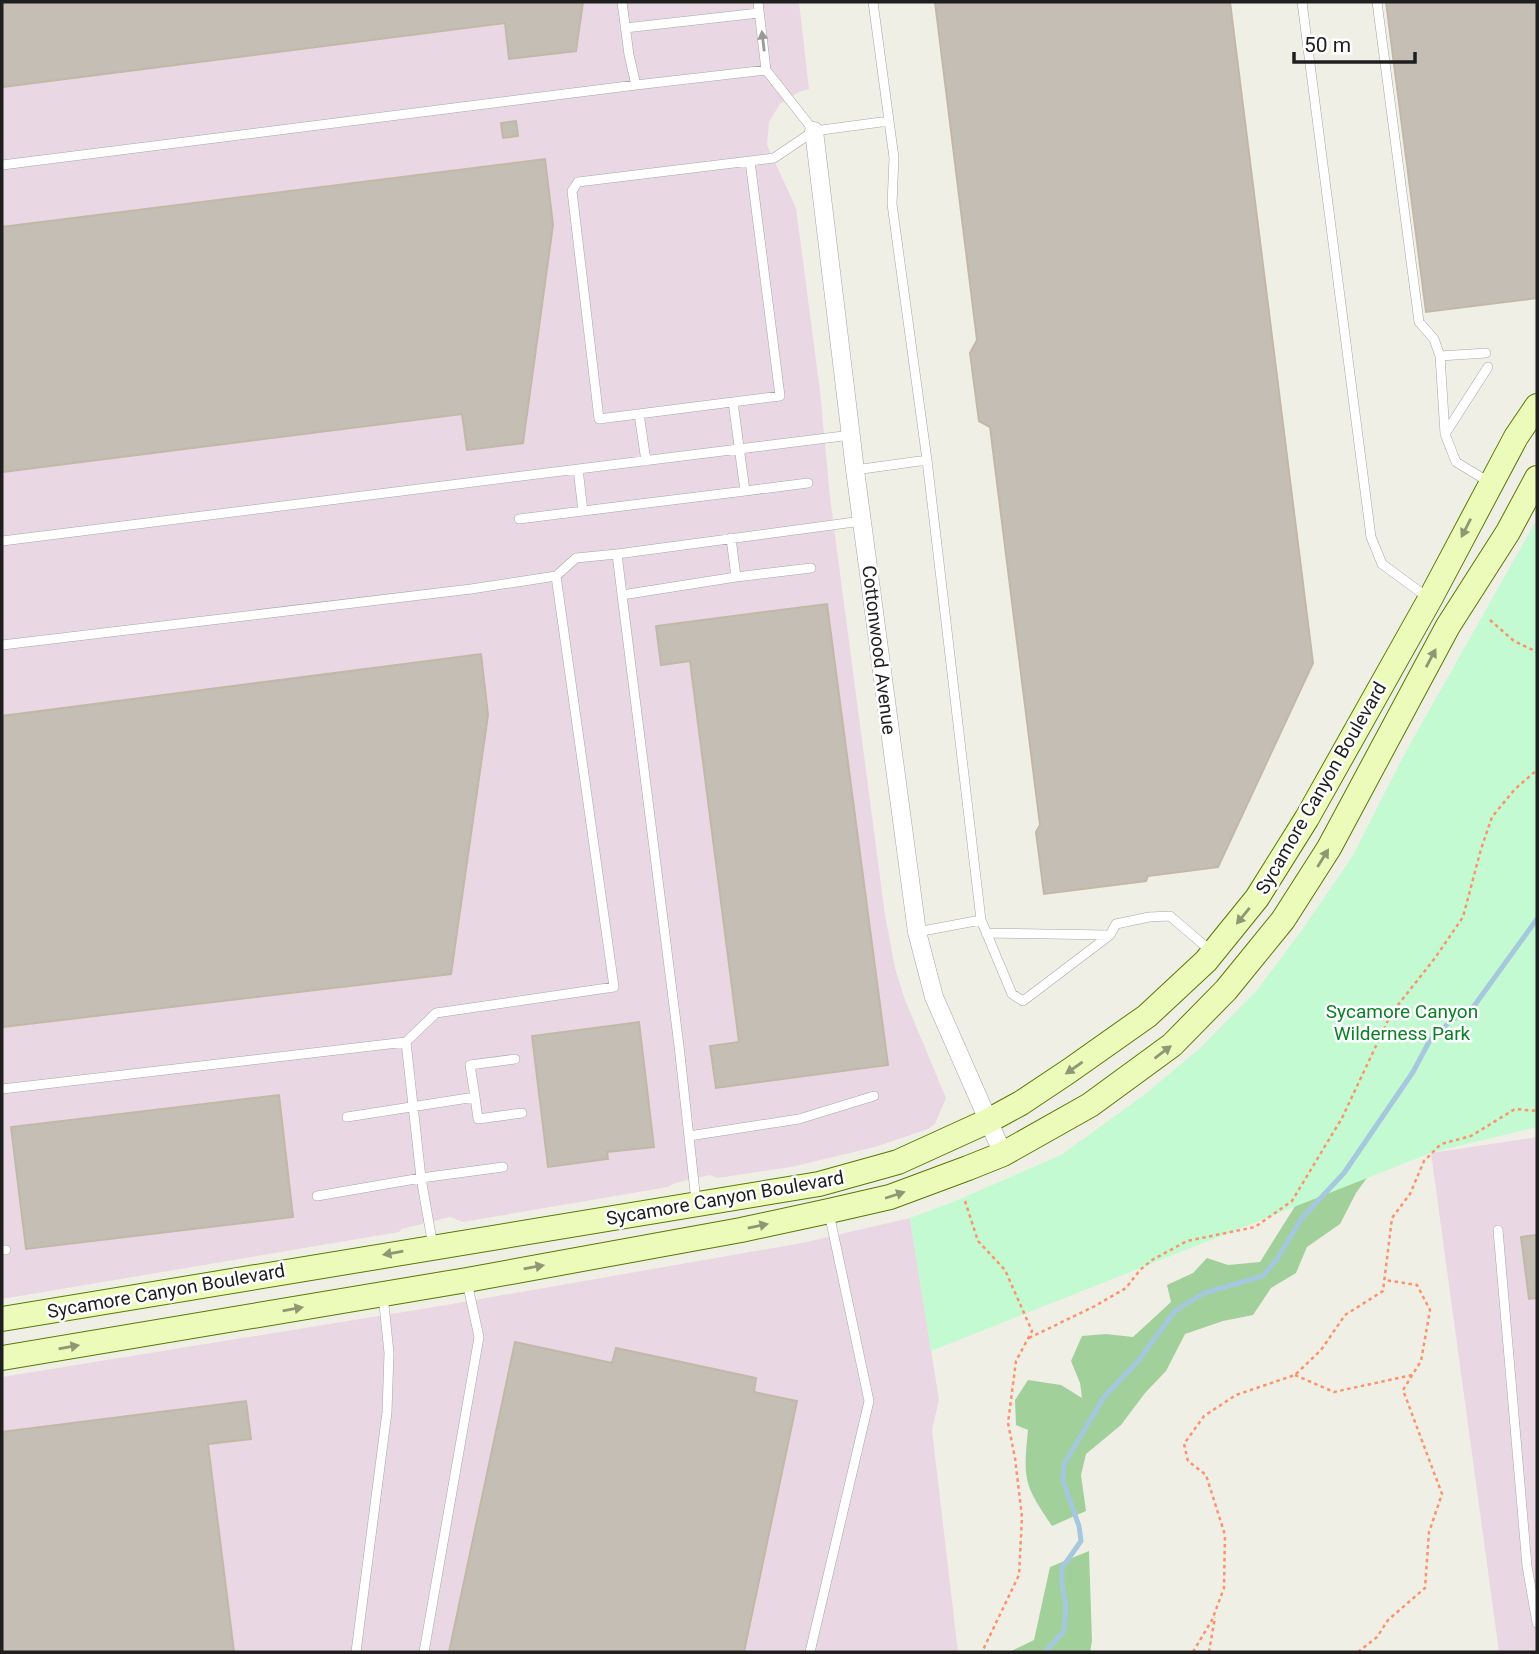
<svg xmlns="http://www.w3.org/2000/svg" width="1539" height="1654" viewBox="0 0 1539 1654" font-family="Roboto,sans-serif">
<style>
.industrial{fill:#e9d8e3}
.forest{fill:#a1d09a}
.park{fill:#c3fad1}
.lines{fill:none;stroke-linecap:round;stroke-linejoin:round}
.stream{stroke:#a6c8de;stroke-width:5}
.building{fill:#c5beb5;stroke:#c2b8a8;stroke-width:2}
.lane-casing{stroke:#a6a6a6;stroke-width:10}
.street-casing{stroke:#a6a6a6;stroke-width:19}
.secondary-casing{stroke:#597904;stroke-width:26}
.path{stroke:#fb936c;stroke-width:2.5;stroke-dasharray:3.5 3.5;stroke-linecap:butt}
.lane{stroke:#fff;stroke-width:9}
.street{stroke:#fff;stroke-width:18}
.secondary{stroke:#ecfaba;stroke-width:24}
.oneway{fill:#9a9a9a}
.oneway2{fill:#909774}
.labels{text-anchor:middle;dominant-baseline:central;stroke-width:5;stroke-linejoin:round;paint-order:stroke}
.street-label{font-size:19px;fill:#1f1f1f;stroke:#fff}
.park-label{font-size:19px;fill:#0b8028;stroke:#fff}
</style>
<rect width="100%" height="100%" fill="#f0efe6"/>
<path class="industrial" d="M2 2H799L809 89 799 92 780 104 769 122 767 145 796 208 820 391 830 497 885 915 895 968 905 1000 946 1098 935 1124 928 1129 875 1147 791 1167 717 1178 710 1175 675 1183 668 1187 463 1222 450 1217 402 1229 399 1232 2 1299Z
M1537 1137V1652H1499L1431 1153Z
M910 1218 939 1400 932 1430 958 1652H2V1377L446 1305 802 1243Z"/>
<path class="forest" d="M1369 1175 1356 1193 1340 1224 1307 1247 1296 1273 1271 1288 1253 1315 1223 1321 1185 1334 1166 1371 1145 1393 1121 1425 1086 1454 1081 1475 1086 1511 1052 1526C1024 1484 1023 1481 1028 1430L1016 1425 1015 1400 1028 1380 1061 1385 1082 1398 1080 1383 1071 1361 1082 1336 1106 1334 1133 1337 1171 1302 1167 1285 1193 1273 1207 1258 1228 1265 1260 1262 1299 1200Z
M1089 1551 1092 1641 1090 1652H1009L1034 1640 1050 1567Z"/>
<path class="park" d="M1537 519V1127L1433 1152 931 1351 910 1218 953 1202 1061 1155 1144 1095 1200 1048 1257 990 1302 930 1352 857 1404 755Z"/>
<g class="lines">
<path class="stream" d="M1045 1652 1064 1631 1066 1606 1062 1585V1568L1081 1541 1079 1526 1063 1481 1064 1464 1104 1397 1138 1361 1175 1311 1204 1293 1263 1276 1277 1259 1302 1218 1344 1173 1413 1072 1430 1040 1451 1021 1474 1006 1537 919"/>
</g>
<path class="building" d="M2 2H583L576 51 509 59 505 23 2 87Z
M935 2H1230L1313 663 1218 867 1148 876 1146 881 1044 894 1036 832 1040 825 990 427 979 421 970 353 977 340Z
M1386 2H1537V298L1426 312Z
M516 121 518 136 503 138 501 123Z
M545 159 553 225 523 443 467 450 462 414 2 472V227Z
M827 604 888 1065 716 1088 710 1046 739 1042 690 661 661 665 656 626Z
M481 654 488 715 451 974 2 1027V716Z
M639 1022 654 1147 607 1152 608 1159 548 1167 532 1036Z
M279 1095 293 1217 26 1249 11 1127Z
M1537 1235V1298L1529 1299 1521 1237Z
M515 1342 612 1363 616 1348 756 1378 754 1392 797 1401 744 1652H449Z
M246 1401 251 1439 208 1444 234 1652H2V1432Z"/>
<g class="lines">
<defs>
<path id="lane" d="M758 2 766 70 814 131
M873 2 894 158 892 204 927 460
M1302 2 1371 537 1382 564 1427 597
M1377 2 1419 322 1434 339 1440 356 1445 434 1456 462 1489 482
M625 28 759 13
M636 85 766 70
M750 161 780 396 599 419 572 191 578 182 750 161 774 158 814 131 889 121
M2 165 636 85 629 55 622 2
M1440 356 1486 353
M639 414 646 461
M1445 434 1488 367
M578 469 583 511 745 491 733 402
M855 470 927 460 981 920 1012 994 1023 1001 1110 935 1116 924 1149 917 1170 916 1212 952
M745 491 808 483
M519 519 583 511
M731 538 736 577 811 568
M2 541 851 435
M736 577 622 595 617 554 862 521
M622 595 679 1046 696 1201
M2 645 471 589 556 576
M917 932 981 920
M986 933 1110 935
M2 1089 406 1042
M475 1097 478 1119 522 1113
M347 1117 475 1097 470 1065 515 1059
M689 1136 799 1119 874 1096
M317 1196 421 1178 503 1167
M1498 1230 1527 1566 1537 1623
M433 1246 421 1178 406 1042 436 1013 614 987 556 576 576 558 617 554
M2 1250H6
M356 1652 387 1412 389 1353 383 1295
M424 1652 479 1337 467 1282
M810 1652 869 1401 829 1213"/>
<path id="street" d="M814 131 855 470 917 932 934 997 1003 1154"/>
<path id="secondary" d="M2 1319 819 1184 898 1162 988 1121 1021 1103 1069 1071 1147 1016 1206 961 1257 898 1307 818 1430 599 1516 437 1537 406
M2 1358 467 1280 741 1230 829 1211 890 1197 968 1168 1003 1154 1090 1105 1172 1045 1226 990 1283 920 1329 848 1448 626 1508 532 1537 478"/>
</defs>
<use href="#lane" class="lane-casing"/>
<use href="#street" class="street-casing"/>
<use href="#secondary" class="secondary-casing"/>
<path class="path" d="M1490 620 1514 641 1537 652
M965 1201 978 1241 1005 1270 1032 1331 1016 1361 1008 1423 1015 1458 1022 1517 1019 1575 982 1652
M1029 1338 1095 1306 1126 1288 1140 1270 1152 1260 1187 1241 1255 1227 1292 1201 1342 1118 1391 1014 1435 958 1463 917 1481 849 1492 817 1515 789 1537 770
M1295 1375 1334 1392 1412 1375
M1193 1652 1212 1620 1224 1588 1225 1535 1206 1475 1188 1461 1184 1444 1204 1416 1236 1395 1295 1375 1321 1350 1345 1315 1383 1291 1392 1218 1410 1194 1424 1161 1441 1144 1471 1136 1515 1109 1537 1111
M1209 1652 1215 1617
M1358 1652 1377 1637 1388 1620 1425 1588 1429 1532 1442 1494 1403 1390 1421 1361 1430 1310 1417 1285 1385 1280"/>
<use href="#lane" class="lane"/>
<use href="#street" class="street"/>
<use href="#secondary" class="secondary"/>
</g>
<defs><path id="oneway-solid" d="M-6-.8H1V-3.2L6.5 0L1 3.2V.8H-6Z" transform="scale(1.75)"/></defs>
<use class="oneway" href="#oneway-solid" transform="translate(763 41) rotate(-97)"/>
<g class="oneway2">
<use href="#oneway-solid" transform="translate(1466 528) rotate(117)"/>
<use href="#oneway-solid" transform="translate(1431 658) rotate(-62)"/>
<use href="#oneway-solid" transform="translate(1323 858) rotate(-58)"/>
<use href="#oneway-solid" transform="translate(1243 916) rotate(129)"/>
<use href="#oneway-solid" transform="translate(1163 1052) rotate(-37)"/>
<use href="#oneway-solid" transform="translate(1074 1068) rotate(145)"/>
<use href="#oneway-solid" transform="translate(895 1195) rotate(-18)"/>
<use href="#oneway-solid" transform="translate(758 1226) rotate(-12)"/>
<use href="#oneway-solid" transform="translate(393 1253) rotate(170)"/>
<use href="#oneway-solid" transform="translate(534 1267) rotate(-10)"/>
<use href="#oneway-solid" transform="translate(293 1309) rotate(-10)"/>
<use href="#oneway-solid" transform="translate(69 1347) rotate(-10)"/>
</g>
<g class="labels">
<g class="street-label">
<text transform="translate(879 650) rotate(83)">Cottonwood Avenue</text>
<text transform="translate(1321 788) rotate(-60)">Sycamore Canyon Boulevard</text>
<text transform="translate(725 1198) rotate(-10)">Sycamore Canyon Boulevard</text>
<text transform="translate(166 1291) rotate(-10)">Sycamore Canyon Boulevard</text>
</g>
<g class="park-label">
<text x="1402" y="1011">Sycamore Canyon<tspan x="1402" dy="22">Wilderness Park</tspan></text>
</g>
</g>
<rect width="1539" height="1654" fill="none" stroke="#1f1f1f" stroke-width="7"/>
<path d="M1294 52v10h121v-10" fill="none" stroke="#1f1f1f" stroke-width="3.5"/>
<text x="1304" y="52" font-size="21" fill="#1f1f1f" stroke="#ffffff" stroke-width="5" paint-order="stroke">50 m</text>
</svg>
